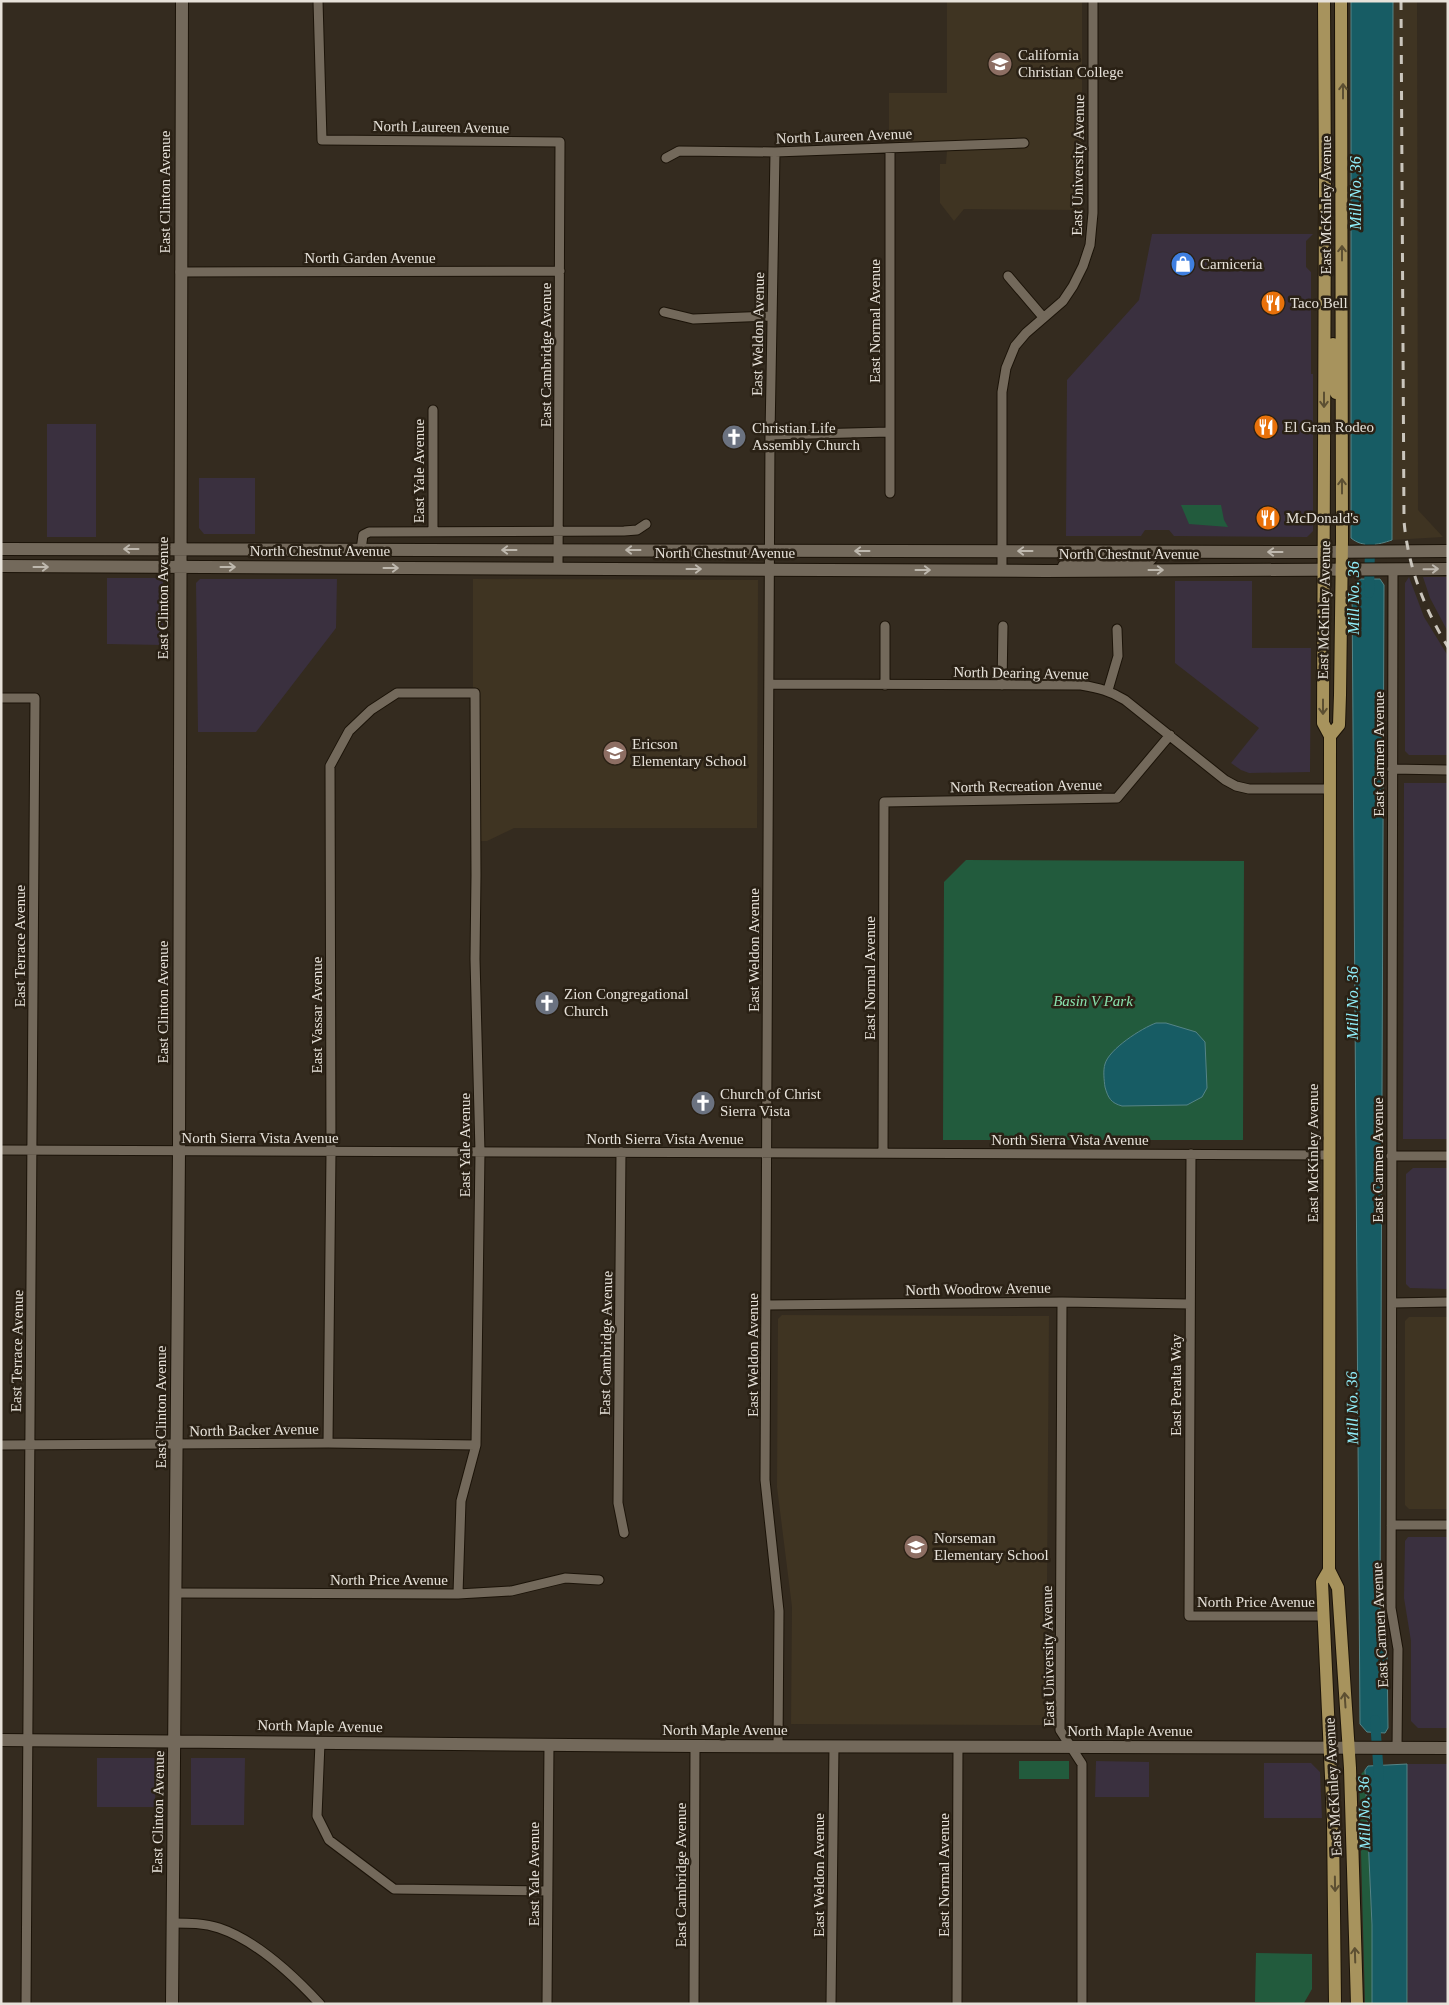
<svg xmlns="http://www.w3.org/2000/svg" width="1449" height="2005" viewBox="0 0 1449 2005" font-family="Georgia,serif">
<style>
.commercial{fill:#3a303f}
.built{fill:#3f3422}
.green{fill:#225b3d}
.water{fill:#175c64;stroke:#558487}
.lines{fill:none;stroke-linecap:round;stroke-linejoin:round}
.canal{stroke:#175c64;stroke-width:10}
.street-casing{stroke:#1b1308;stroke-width:11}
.secondary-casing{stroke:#1b1308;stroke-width:14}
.primary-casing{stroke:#1b1308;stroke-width:14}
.street{stroke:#73695b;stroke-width:9}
.secondary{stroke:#73695b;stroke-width:12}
.primary{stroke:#a7935d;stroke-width:12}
.rail{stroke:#cac5bc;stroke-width:3;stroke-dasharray:9 9;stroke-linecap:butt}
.oneway{stroke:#5c4f32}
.oneway2{stroke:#beb8ae}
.labels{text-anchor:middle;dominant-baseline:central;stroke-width:5;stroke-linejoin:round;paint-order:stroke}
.poi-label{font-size:15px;fill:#e7e2da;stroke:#2a2115;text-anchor:start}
.street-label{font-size:15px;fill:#e7e2da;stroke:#2a2115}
.park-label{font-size:15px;font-style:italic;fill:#89e2ae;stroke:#2a2115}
.water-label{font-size:16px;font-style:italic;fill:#91effb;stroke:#2a2115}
</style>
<rect width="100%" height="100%" fill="#342b1f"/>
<path class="commercial" d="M1152 234H1313L1306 241V267L1311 272V374H1313V531L1307 537 1174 536 1169 530H1145L1141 536H1066L1067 380 1139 300Z
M47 424H96V537H47Z
M199 478H255V534H204L199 528Z
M1409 577 1424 617 1448 656V755H1409L1405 751V583Z
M1423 577H1448V632L1430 598Z
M107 578H163V645L107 644Z
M200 579H337L336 628 256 732H198L196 583Z
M1175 581H1252V648H1311L1310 772 1249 773 1241 770 1231 763 1259 728 1175 663Z
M1404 783H1448V1139H1403Z
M1413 1168H1448V1289L1410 1288 1406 1284V1174Z
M1408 1537H1448V1728H1418L1411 1721V1641L1404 1598 1405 1541Z
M97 1758H156L155 1807H97Z
M191 1758H245L244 1825H191Z
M1096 1761 1149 1762V1797H1095Z
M1264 1763H1311L1320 1772 1322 1818H1264Z
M1407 1764H1448V2004H1408Z"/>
<path class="built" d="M947 1H1082V210L964 209 954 221 940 203V164H946L947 151H900L892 141 881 137H889V93H947Z
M1393 1H1417L1418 510 1443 537 1392 540Z
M473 579 758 580 757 828H514L487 841H473Z
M782 1315 1049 1316 1046 1725 791 1724 792 1607 777 1487 778 1319Z
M1409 1317H1448V1509H1409L1405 1505V1321Z"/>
<path class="green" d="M1181 505H1221L1224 520 1228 527 1189 524Z
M966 860 1244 861 1243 1140H943L944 882Z
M1019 1761H1069V1779H1019Z
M1365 1770 1372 1925V2004H1365L1359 1776Z
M1256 1953 1312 1954V1989L1304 2003 1255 2002Z"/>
<path class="water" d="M1351 1H1393L1392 540C1378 545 1363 548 1351 538Z
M1360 579H1380L1384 585 1380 1609 1387 1651 1388 1728 1385 1733 1367 1732 1360 1724 1352 586Z
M1156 1023H1166L1196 1032 1205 1042 1207 1088 1202 1097 1187 1105 1122 1106C1111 1103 1108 1098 1105 1087 1104 1080 1103 1070 1105 1064 1109 1049 1142 1028 1156 1023Z
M1407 1764V2004H1372V1925L1365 1770 1368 1766Z"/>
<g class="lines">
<path class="canal" d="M1369 593 1370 545
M1375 1720 1379 1777"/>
<defs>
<path id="street" d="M318 1 322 140 560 142 558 568
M890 148V493
M775 152 770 435 765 1480 779 1611 778 1746
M666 158 679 151 775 152 1024 143
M180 272 560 271
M1008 276 1043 317
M664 312 693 319 771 316
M433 410V531
M770 435 889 432
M361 550 363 535 369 532 624 531 637 530 646 524
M1002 570V392L1006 368 1015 346 1026 333 1063 301 1073 286 1083 266 1090 245 1093 213V1
M1393 570 1391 1608 1398 1649 1397 1748
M885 626V685
M769 684 1081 685C1098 688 1111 691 1125 700L1225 780 1236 786 1249 789H1329
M1002 685 1003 626
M1108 690 1118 656 1117 629
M1 698H35L26 2004
M1392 769 1448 770
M1 1150 1329 1155
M621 1152 618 1503 624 1533
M883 1153 884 802 1117 798 1170 735
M1191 1154 1189 1616H1323
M1391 1156H1448
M1062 1302 1060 1730 1082 1764V2004
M1392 1303 1448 1302
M767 1305 1062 1302 1190 1304
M328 1443 331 1152 330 766 349 731 371 710 397 693H475L476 875 475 959 480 1152 476 1445 461 1501 458 1594
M1 1445 328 1443 476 1445
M1391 1525H1448
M176 1593 458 1594 511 1591 565 1578 599 1580
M320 1743 317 1816 329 1840 394 1889 547 1891
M173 1923C189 1923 204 1923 219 1928 255 1940 294 1976 320 2004
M547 2004 549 1744
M694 2004 695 1746
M831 2004 834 1746
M957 2004 958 1746"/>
<path id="secondary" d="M1 549 1311 552 1448 551
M1 566 1045 571 1448 569
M1064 566 1084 561H1141L1149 560 1157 552
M1 1740 695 1746 1448 1748
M172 2004 179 1151 182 1"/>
<path id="primary" d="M1324 1 1325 186 1323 723 1330 736V751L1329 1570 1338 1588 1350 1768 1357 2004
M1333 344V376L1336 393
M1330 736 1339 725 1340 695 1342 541 1341 1
M1329 1570 1322 1582 1333 1820 1335 2004"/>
</defs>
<use href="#street" class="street-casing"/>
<use href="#secondary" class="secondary-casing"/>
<use href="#primary" class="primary-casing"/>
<use href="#street" class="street"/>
<use href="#secondary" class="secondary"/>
<use href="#primary" class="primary"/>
<path class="rail" d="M1401 1 1404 521C1408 567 1424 608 1448 647"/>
</g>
<defs><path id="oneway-shaft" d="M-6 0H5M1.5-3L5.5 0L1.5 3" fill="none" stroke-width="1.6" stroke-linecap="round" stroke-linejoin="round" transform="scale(1.25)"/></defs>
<g class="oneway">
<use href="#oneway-shaft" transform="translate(1343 91) rotate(-90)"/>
<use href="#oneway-shaft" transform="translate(1342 253) rotate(-90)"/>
<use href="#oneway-shaft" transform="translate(1324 400) rotate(90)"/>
<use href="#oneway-shaft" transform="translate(1342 486) rotate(-90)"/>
<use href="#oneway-shaft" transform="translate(1323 707) rotate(90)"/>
<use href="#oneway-shaft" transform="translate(1345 1700) rotate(-94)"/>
<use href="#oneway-shaft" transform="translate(1335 1884) rotate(89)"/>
<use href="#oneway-shaft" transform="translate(1355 1955) rotate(-92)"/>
</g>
<g class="oneway2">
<use href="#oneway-shaft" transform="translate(131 549) rotate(-180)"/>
<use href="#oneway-shaft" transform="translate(509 550) rotate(-180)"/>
<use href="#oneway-shaft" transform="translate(633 550) rotate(-180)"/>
<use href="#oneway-shaft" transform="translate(862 551) rotate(180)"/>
<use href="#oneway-shaft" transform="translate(1025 551) rotate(-180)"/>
<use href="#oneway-shaft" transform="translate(1275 552) rotate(-180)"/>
<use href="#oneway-shaft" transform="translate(41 567)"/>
<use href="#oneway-shaft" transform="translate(228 567)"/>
<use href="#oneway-shaft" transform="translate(391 568)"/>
<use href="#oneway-shaft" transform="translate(694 569)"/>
<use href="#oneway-shaft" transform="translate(1431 569) rotate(-1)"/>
<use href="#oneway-shaft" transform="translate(923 570)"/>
<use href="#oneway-shaft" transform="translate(1156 570)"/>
</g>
<defs>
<symbol id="school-disc" viewBox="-11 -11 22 22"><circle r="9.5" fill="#8d6e63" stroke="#2a2115"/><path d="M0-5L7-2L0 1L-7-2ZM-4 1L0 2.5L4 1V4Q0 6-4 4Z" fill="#fff"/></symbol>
<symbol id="shop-disc" viewBox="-11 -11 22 22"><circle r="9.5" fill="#3f7fe0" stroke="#2a2115"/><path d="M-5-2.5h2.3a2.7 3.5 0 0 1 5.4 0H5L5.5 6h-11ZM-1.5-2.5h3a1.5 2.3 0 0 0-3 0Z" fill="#fff"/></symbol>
<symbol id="restaurant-disc" viewBox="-11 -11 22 22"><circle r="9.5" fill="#e8710a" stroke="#2a2115"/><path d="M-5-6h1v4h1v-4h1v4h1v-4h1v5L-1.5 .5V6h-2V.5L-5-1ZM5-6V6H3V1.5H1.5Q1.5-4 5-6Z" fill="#fff"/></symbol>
<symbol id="church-disc" viewBox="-11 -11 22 22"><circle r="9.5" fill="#6b7280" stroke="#2a2115"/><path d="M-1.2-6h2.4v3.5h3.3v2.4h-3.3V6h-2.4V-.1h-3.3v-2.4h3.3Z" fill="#fff"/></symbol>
</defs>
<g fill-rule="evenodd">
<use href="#school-disc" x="986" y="50" width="28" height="28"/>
<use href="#shop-disc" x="1169" y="250" width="28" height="28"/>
<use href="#restaurant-disc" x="1259" y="289" width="28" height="28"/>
<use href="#restaurant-disc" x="1252" y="413" width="28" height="28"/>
<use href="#church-disc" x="720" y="423" width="28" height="28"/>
<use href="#restaurant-disc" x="1254" y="504" width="28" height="28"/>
<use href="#school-disc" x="601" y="739" width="28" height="28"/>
<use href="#church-disc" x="533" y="989" width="28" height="28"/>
<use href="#church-disc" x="689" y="1089" width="28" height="28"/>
<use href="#school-disc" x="902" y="1533" width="28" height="28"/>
</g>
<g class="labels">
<g class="poi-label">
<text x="1018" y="55">California<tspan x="1018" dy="17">Christian College</tspan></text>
<text x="1200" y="264">Carniceria</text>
<text x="1290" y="303">Taco Bell</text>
<text x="1284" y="427">El Gran Rodeo</text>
<text x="752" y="428">Christian Life<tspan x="752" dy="17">Assembly Church</tspan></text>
<text x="1286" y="518">McDonald's</text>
<text x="632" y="744">Ericson<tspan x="632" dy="17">Elementary School</tspan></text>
<text x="564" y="994">Zion Congregational<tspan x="564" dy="17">Church</tspan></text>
<text x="720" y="1094">Church of Christ<tspan x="720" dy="17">Sierra Vista</tspan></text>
<text x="934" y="1538">Norseman<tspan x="934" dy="17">Elementary School</tspan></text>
</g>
<g class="street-label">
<text transform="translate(441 127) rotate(1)">North Laureen Avenue</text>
<text transform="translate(844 136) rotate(-2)">North Laureen Avenue</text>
<text transform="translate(1078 165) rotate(-89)">East University Avenue</text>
<text transform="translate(165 192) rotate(-90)">East Clinton Avenue</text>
<text transform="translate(1326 205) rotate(-90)">East McKinley Avenue</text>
<text x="370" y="258">North Garden Avenue</text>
<text transform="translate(875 321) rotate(-90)">East Normal Avenue</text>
<text transform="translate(758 334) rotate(-89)">East Weldon Avenue</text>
<text transform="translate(546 355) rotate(-90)">East Cambridge Avenue</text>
<text transform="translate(419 471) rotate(-90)">East Yale Avenue</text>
<text x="320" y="551">North Chestnut Avenue</text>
<text x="725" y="553">North Chestnut Avenue</text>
<text x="1129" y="554">North Chestnut Avenue</text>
<text transform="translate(163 598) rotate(-90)">East Clinton Avenue</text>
<text transform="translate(1324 610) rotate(-89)">East McKinley Avenue</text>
<text transform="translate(1021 673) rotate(1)">North Dearing Avenue</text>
<text transform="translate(1379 754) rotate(-90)">East Carmen Avenue</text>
<text transform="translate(1026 786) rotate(-1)">North Recreation Avenue</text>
<text transform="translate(20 946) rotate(-90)">East Terrace Avenue</text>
<text transform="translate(754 950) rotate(-90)">East Weldon Avenue</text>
<text transform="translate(870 978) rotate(-90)">East Normal Avenue</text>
<text transform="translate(163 1002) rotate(-90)">East Clinton Avenue</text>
<text transform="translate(317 1015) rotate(-90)">East Vassar Avenue</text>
<text x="260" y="1138">North Sierra Vista Avenue</text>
<text x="665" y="1139">North Sierra Vista Avenue</text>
<text x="1070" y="1140">North Sierra Vista Avenue</text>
<text transform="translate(465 1145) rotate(-90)">East Yale Avenue</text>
<text transform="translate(1313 1153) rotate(-90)">East McKinley Avenue</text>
<text transform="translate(1378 1160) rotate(-90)">East Carmen Avenue</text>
<text transform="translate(978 1289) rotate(-1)">North Woodrow Avenue</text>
<text transform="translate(606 1343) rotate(-89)">East Cambridge Avenue</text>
<text transform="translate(17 1351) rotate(-89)">East Terrace Avenue</text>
<text transform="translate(753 1355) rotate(-90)">East Weldon Avenue</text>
<text transform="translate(1176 1385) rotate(-90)">East Peralta Way</text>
<text transform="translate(161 1407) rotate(-90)">East Clinton Avenue</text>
<text transform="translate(254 1430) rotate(-1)">North Backer Avenue</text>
<text x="389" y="1580">North Price Avenue</text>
<text x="1256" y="1602">North Price Avenue</text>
<text transform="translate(1380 1625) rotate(-93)">East Carmen Avenue</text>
<text transform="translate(1048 1656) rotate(-91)">East University Avenue</text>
<text transform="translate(320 1726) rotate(1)">North Maple Avenue</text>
<text x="725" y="1730">North Maple Avenue</text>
<text x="1130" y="1731">North Maple Avenue</text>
<text transform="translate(1333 1787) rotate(-93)">East McKinley Avenue</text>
<text transform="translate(158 1812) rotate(-89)">East Clinton Avenue</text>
<text transform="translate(534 1874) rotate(-90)">East Yale Avenue</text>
<text transform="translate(681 1875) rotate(-90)">East Cambridge Avenue</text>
<text transform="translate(819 1875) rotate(-90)">East Weldon Avenue</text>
<text transform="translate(944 1875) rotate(-90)">East Normal Avenue</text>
</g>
<g class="park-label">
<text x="1093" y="1001">Basin V Park</text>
</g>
<g class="water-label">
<text transform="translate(1355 193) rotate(-90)">Mill No. 36</text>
<text transform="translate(1353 598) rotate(-90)">Mill No. 36</text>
<text transform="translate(1352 1003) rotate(-90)">Mill No. 36</text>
<text transform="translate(1352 1408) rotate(-91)">Mill No. 36</text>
<text transform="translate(1364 1813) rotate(-91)">Mill No. 36</text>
</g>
</g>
<rect width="1449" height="2005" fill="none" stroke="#e7e2da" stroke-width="5"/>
</svg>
